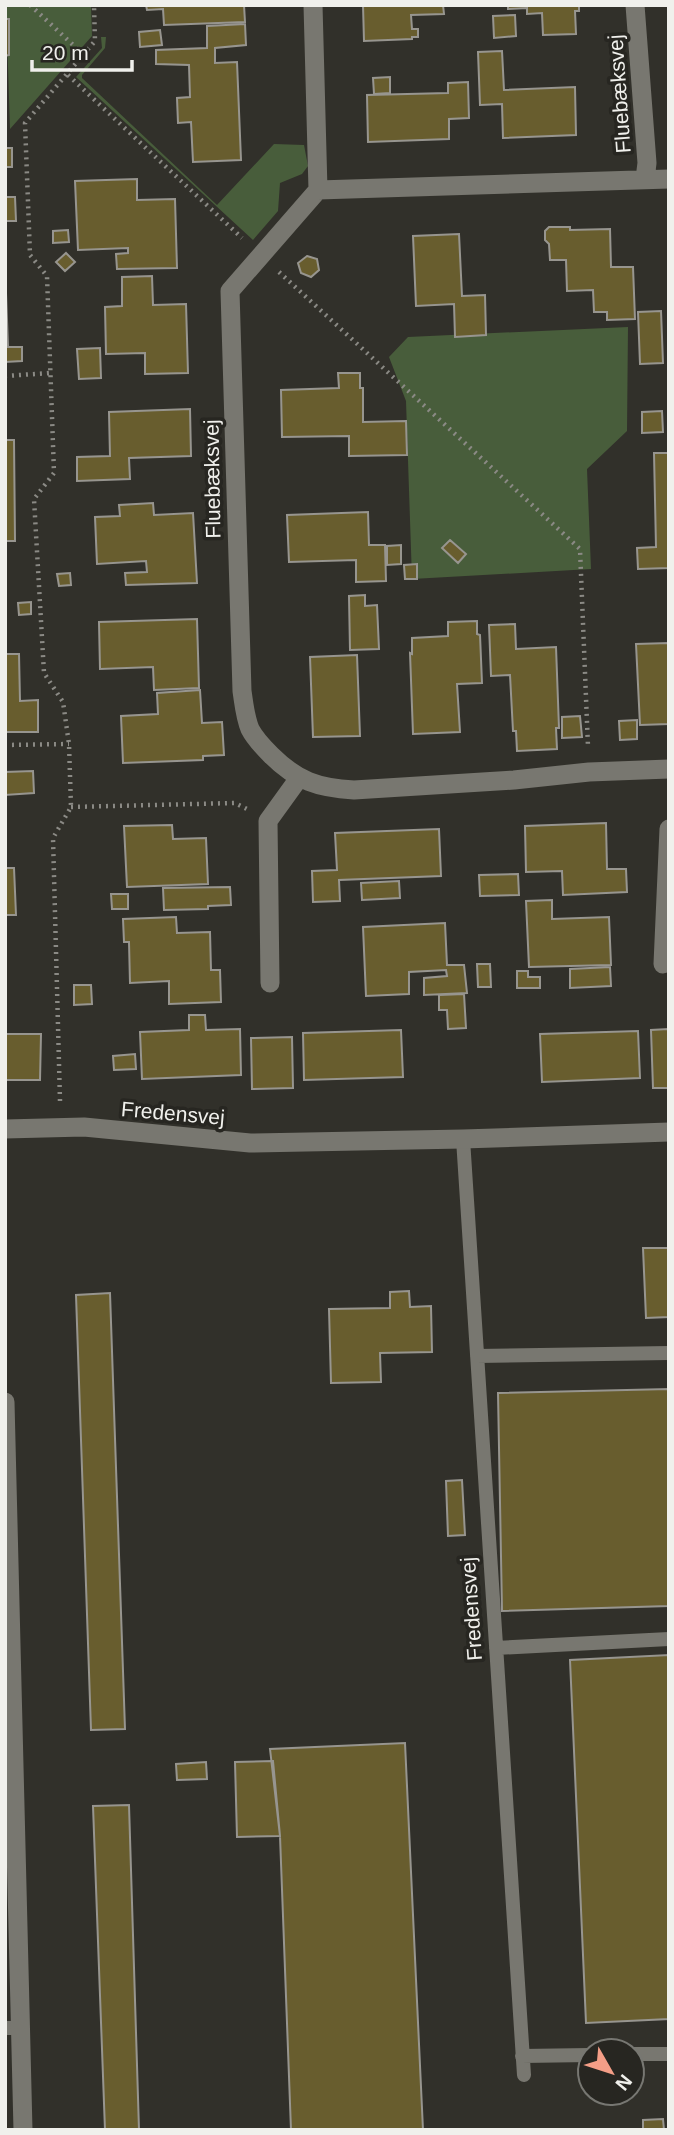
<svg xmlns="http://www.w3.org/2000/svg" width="674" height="2135" viewBox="0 0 674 2135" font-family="Arial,sans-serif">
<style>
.green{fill:#485d3b}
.building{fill:#685d2e;stroke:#97958f;stroke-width:2}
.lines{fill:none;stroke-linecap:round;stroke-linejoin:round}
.path{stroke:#8b8a85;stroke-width:4.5;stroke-dasharray:2 5;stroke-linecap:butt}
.service{stroke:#787770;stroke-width:14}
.minor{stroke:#787770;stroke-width:19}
.labels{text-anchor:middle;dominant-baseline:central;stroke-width:7;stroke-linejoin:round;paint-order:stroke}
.street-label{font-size:21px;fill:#f0f0ec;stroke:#272621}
</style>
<rect width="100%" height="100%" fill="#31302a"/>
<path class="green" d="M6 5H91L92 36 10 129Z
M101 37H106L105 48 82 75V78L217 205 274 144 304 145 308 166 302 174 280 183 278 211 253 240 76 77 102 48Z
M628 327 627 431 587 469 591 569 412 579 406 401 389 357 408 337Z"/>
<path class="building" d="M146 5H244L245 22 164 25 163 9 147 10Z
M363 5H443L444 14 411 15 412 29H418V37H412V39L364 41Z
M508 5H579V11H575L576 34 543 35 542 13 527 14V8L508 9Z
M515 15 516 36 494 38 493 16Z
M5 19H9V55L5 56Z
M245 24 246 45 215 48V63L237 62 241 160 193 162 191 122 178 123 177 98 190 97 189 65 156 64V50L207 48V26Z
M160 30 162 45 140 47 139 32Z
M502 51 504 90 575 87 576 135 503 138 502 104 480 105 478 52Z
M390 77V93L374 94 373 78Z
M468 82 469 118 449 119V139L368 142 367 95 448 93V83Z
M5 148H12V167H5Z
M137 179V200L175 199 177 268 117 269 116 254 128 253V248L78 250 75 181Z
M5 197H15L16 221H5Z
M549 227H570V230L610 229 611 267H633L635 319 607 320V312H594L593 290 567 291 566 260H550L549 244 545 240V231Z
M68 230 69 242 53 243V231Z
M459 234 462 296 485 295 486 335 455 337 454 304 416 306 413 236Z
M66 253 75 262 65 271 56 262Z
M307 256 317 259 319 270 311 277 301 273 298 263Z
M5 266 8 347H22V361L5 362Z
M152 276 153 305 186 304 188 373 145 374V353L106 354 105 307 122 306V277Z
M661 311 663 363 640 364 638 312Z
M100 348 101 378 79 379 77 349Z
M338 373H360V388H363V422L406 421 407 455 349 456V436L282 437 281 390 339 388Z
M190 409 191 456 129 458 130 479 77 481V457L110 456 109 412Z
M662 411 663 432 642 433V412Z
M5 440H14L15 541H5Z
M654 453H669V568L638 569 637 548 656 547Z
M153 503 154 515 193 513 197 583 126 585 125 573 147 572 146 561 97 564 95 517 120 516 119 505Z
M368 512 369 545H385L386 581 356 582V560L289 562 287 515Z
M450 540 466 554 458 563 442 548Z
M401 545V564L387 565V546Z
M417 564V579H405L404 565Z
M70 573 71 585 59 586 57 574Z
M365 595V606L377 605 379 649 350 650 349 596Z
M31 602V614L19 615 18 603Z
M197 619 199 688 154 690 153 667 100 669 99 622Z
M477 621V634L480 635 482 683 457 684 460 732 413 734 410 653 412 654V638L448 636V622Z
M515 624 516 649 556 647 559 728H556L557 749 517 751 516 731H513L510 675 491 676 489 625Z
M669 643V724L640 725 636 644Z
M5 654H19L20 701 38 700V732H5Z
M357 655 360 736 313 737 310 657Z
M200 690 202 723 222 722 224 755 203 756V760L123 763 121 716 158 714 157 693Z
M580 716 582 737 562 738V717Z
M637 720V739L620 740 619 721Z
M33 771 34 793 5 795V772Z
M606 823 607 869H626L627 892 563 895 562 871 526 872 525 826Z
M172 825 173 839 206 838 208 884 127 887 124 826Z
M439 829 441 876 339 880 340 901 313 902 312 871 337 870 335 833Z
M5 868H14L16 915H5Z
M518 874 519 895 480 896 479 875Z
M399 881 400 898 362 900 361 883Z
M230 887 231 905 208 906V909L164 910 163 888Z
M111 894H128V909H112Z
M552 900V919L609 917 611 965 529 967 526 901Z
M176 917 177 933 210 932 211 970H220L221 1002 169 1004V981L130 983 129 942H124L123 919Z
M445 923 447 965H464L467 993 424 995V978L447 976 446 970 409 972V994L366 996 363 927Z
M477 964H490L491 987H478Z
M610 967 611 986 570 988V969Z
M517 971H528V977H540V988H517Z
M74 985H91L92 1004 74 1005Z
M464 994 466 1028 448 1029 447 1010H439V995Z
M189 1015H205L206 1030 240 1029 241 1075 142 1079 140 1032 189 1030Z
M668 1029 669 1088H653L651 1030Z
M401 1030 403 1077 304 1080 303 1033Z
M638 1031 640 1078 542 1082 540 1034Z
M5 1034H41L40 1080H5Z
M292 1037 293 1088 252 1089 251 1038Z
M135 1054 136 1069 114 1070 113 1056Z
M643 1248H669V1317L646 1318Z
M409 1291 410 1307 431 1306 432 1352 380 1353 381 1382 331 1383 329 1309 390 1308V1292Z
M110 1293 125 1729 91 1730 76 1295Z
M669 1389V1606L502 1611 498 1393Z
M462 1480 465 1535 448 1536 446 1481Z
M669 1655V2019L586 2023 570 1660Z
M405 1743 423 2130H291L280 1836 270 1749Z
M273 1761 280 1836 237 1837 235 1762Z
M206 1762 207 1779 177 1780 176 1764Z
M129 1805 139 2130H105L93 1806Z
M663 2119 664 2130H643V2120Z"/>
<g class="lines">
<path class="path" d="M30 5 84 55
M68 75 242 238
M279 272 580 549 588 747
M5 376 50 373
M5 745 69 744
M71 807 235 803 247 809
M60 1101 53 838 71 807 69 744 63 702 44 673 34 499 54 473 47 276 30 255 25 123 95 41 94 5"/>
<path class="service" d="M463 1139 524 2075
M477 1356 669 1353
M496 1648 669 1639
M5 2028H20
M632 2054H669
M522 2056 590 2055"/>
<path class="minor" d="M313 5 318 190
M635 5 647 163 645 179
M669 179 318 190 230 291 242 691C244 704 245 717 250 729 255 739 263 747 271 755 297 781 318 788 354 790L514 780 589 772 669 769
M663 964 669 829
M270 983 268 821 299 778
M5 1129 84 1127 250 1143 463 1139 669 1132
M5 1402 23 2130"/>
</g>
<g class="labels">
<g class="street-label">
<text transform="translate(619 94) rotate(-94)">Fluebæksvej</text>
<text transform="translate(212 479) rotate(-91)">Fluebæksvej</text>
<text transform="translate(173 1113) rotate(5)">Fredensvej</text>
<text transform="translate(471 1609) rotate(-94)">Fredensvej</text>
</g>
</g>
<rect width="674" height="2135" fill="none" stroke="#f0f0ec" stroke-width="14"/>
<g transform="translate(611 2072) rotate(129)"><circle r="33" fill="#272621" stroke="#777772" stroke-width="2"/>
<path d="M0-5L12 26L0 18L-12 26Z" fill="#f49e87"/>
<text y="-10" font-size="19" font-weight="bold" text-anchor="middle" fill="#f0f0ec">N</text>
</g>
<path d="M32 60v10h100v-10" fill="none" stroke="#f0f0ec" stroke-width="3.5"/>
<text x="42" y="60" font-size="21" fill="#f0f0ec" stroke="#272621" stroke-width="5" paint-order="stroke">20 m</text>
</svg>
